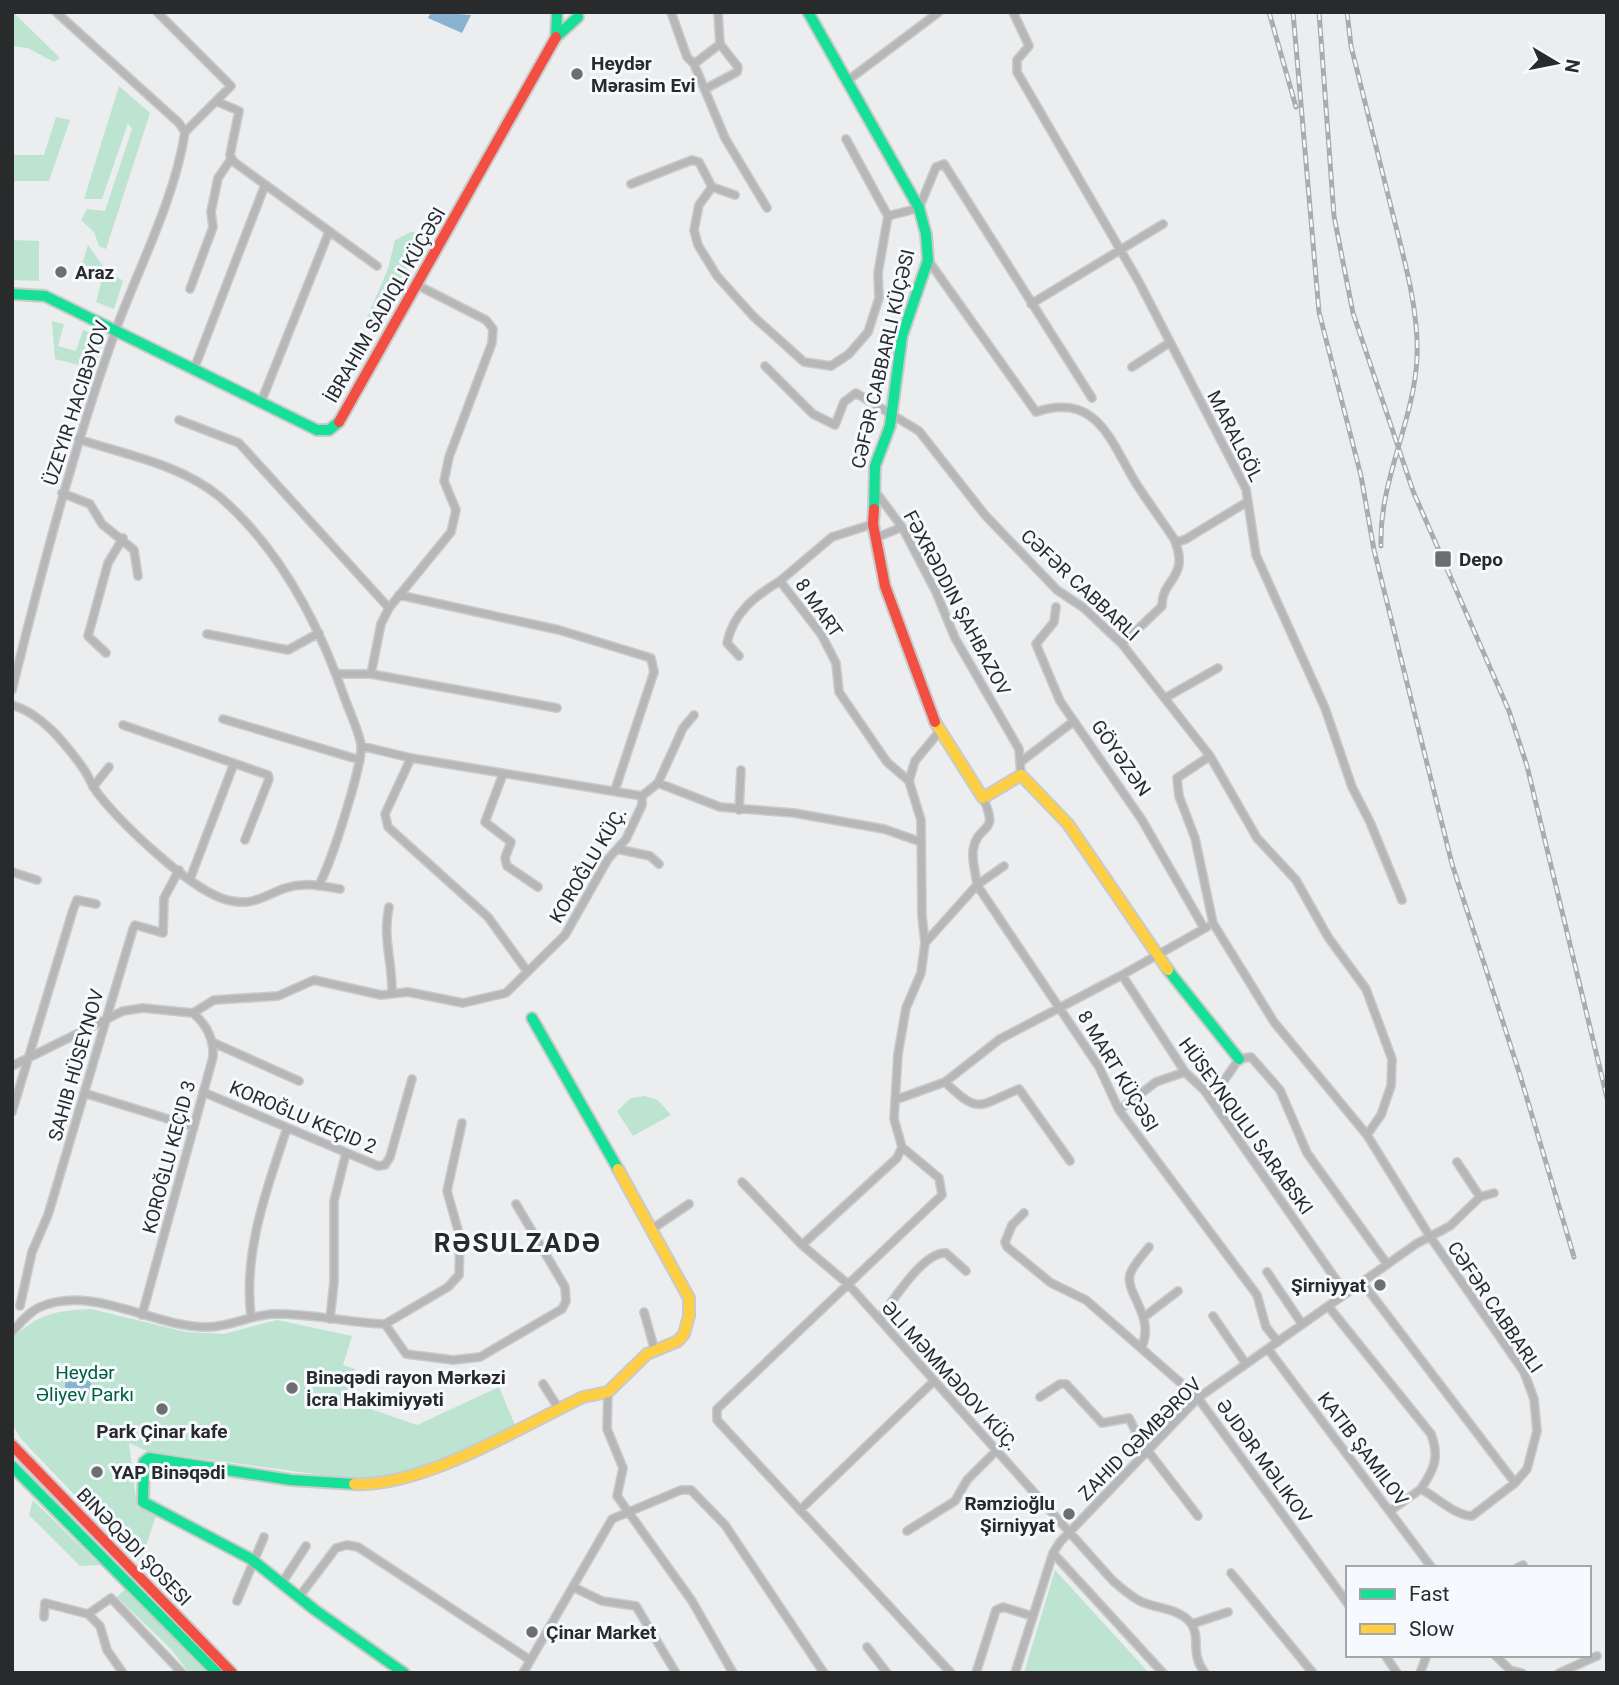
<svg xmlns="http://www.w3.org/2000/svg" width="1619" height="1685" viewBox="0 0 1619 1685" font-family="Roboto,sans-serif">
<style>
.green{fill:#bce4d1}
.water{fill:#8ab2d1}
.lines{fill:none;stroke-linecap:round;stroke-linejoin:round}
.street-casing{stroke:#c9cacb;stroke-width:10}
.fast-casing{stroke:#c9cacb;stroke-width:14}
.slow-casing{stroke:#c9cacb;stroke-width:14}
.jam-casing{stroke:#c9cacb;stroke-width:14}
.street{stroke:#b7b7b7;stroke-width:7}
.fast{stroke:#16e098;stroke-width:10}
.slow{stroke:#ffcf43;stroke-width:10}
.jam{stroke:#f24e42;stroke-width:10}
.rail-casing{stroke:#aaacac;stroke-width:5}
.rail{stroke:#f6fafe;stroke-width:2.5;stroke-dasharray:8;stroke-linecap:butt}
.poi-dot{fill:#6d6e70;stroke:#f6fafe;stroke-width:2.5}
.labels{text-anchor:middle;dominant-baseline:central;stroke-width:6;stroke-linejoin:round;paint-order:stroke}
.poi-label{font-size:19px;font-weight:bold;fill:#292a2c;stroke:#f6fafe;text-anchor:start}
.street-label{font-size:19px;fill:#292a2c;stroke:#f6fafe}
.park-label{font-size:19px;fill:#005e3e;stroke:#f6fafe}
.district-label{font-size:26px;font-weight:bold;letter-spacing:2px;fill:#292a2c;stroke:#f6fafe}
</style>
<rect width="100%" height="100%" fill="#ebedef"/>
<path class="green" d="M13 12 60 58 54 62 28 48 12 46Z
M119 86 150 113 106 249 99 246 94 232 81 220 87 209 105 211 132 129 128 123 102 199H84Z
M56 117 70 120 49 181H12V155H44Z
M411 232H427L370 333 363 327 388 269 395 240Z
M12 240 39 241V281L12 280Z
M88 245 103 266 123 281 114 309 96 302 103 275 82 265Z
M52 321 64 324 58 346 76 351 83 330 105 338 94 369 55 359Z
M644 1096 658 1100 671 1115 633 1136 617 1111 631 1098Z
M91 1309 186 1332 224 1334 277 1320 352 1336 343 1365 355 1369 349 1391 353 1403 417 1425 499 1387 515 1425 437 1463 379 1478 336 1477 147 1451 129 1443 137 1507 156 1516 140 1563 22 1440 12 1424V1339C39 1313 55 1311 91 1309Z
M33 1500 100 1565 80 1566 29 1515Z
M1055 1570 1149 1673H1024Z
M126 1588 209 1673H189L172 1650 117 1597Z"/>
<path class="water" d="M431 12 471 15 462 33 428 18Z
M65 1386a13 13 0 1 1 26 0a13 13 0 1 1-26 0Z"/>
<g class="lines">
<defs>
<path id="street" d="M56 12 179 123 185 132
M157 12 231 86 185 132
M671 12 687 57 694 64 725 138 767 208
M1013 12 1029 46 1017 60V72L1139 282 1246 489 1256 555 1325 708 1352 787 1370 822 1402 900
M694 64 720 44
M847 81 939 12
M705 89 737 72 738 67 720 44 718 12
M218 102 239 111 230 155 234 162 377 266
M631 184 692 160 699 162 712 187
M735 195 712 187 699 205 694 230 698 245 717 276 753 316 804 362 831 366 849 354 868 332 879 298 878 273 888 216 846 139
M888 216 919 208 936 167 944 164 1092 398
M928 260 1036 412C1098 391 1111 443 1137 485 1149 503 1162 521 1174 539L1178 542 1186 539 1247 502
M190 289 213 227 211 212 218 178 231 159
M1031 304 1163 224
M765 366 813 414 835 425 844 402 856 393 919 431 985 515 1057 590 1084 608 1122 644 1210 756 1257 838 1296 880 1328 937 1366 989 1392 1059 1391 1086 1381 1115 1367 1135
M1132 367 1169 343
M194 369 265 185
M261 402 329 232
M179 420 239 443 389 608
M78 439C126 455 180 464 220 497 281 550 319 624 345 699 350 713 358 729 361 744 364 761 329 871 318 886
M875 491 902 527 936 592 955 638 1019 749 1021 775
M62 493 90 504 102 524 134 550 138 576
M873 524 832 537 780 581 821 634 836 663 839 692 887 762 909 781
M878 537 902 527
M399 595 559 630 651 658 654 672 615 790
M1056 607 1054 622 1036 644 1060 701 1142 820 1204 928
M207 634 288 650 319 633
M1122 644 1162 606C1161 579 1191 578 1174 539
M106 653 88 636 108 563 123 538
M739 656 727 643C733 613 755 596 780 581
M336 674H371L557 708
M371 674 381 624 389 608 451 532 456 510 444 481 449 457 492 343 493 329 486 320 417 285
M12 690C42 569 73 450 115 332 139 266 174 202 185 132
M1165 698 1218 668
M12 705C41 713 65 743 83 768 89 776 92 787 99 795 123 825 186 885 221 898 260 912 269 886 303 885 315 884 328 887 340 889
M223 719 360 760
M123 725 268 775 269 779 245 840
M361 746 411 758 642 796
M1210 756 1177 778 1179 796 1195 838 1213 923 1274 1022 1367 1135 1429 1235 1524 1372 1534 1399 1537 1431 1527 1469 1515 1483 1472 1516C1454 1515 1438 1498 1421 1489L1390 1511
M411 758 385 814 388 827 488 917 527 971
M1022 761 1074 721
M503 774 485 822 511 842 505 858 507 866 538 887
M658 783 683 728 694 715
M93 787 109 767
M983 798C1001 837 977 821 973 851 972 862 976 874 977 885L1099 1067 1119 1110 1257 1295 1266 1327 1278 1342
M739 810 741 770
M617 849 650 856 659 864
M12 872 37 880
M190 879 233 766
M389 907C382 937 393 964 392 994
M925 943 977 885 1004 866
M1122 975 1185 1072 1204 1090 1346 1294
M214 1043 299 1081
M12 1066 123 1011 143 1008 193 1013 214 1000 278 996 314 980 381 995 408 992 463 1003 506 993 565 935 608 859 626 839 642 805V796L658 783 720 807 794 813 884 829 921 842
M945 1082C979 1115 978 1106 1019 1089L1070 1161
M1204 1090 1221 1085 1239 1059 1251 1057 1280 1090 1307 1153 1387 1264
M203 1092 378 1166 385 1165 390 1157 412 1079
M84 1093 194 1127
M895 1100 945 1082 1000 1039 1122 975 1207 927
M1119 1110 1156 1082 1185 1072
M12 1112 73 910 77 900 96 904
M902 1147 939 1178 942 1195 717 1409V1420L951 1673
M1457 1162 1480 1197
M742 1182 802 1245 848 1284 1113 1581C1122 1588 1130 1596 1140 1601 1156 1609 1178 1608 1190 1622 1202 1637 1189 1653 1205 1673
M1024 1213 1012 1225 1005 1242 1007 1247 1051 1283 1086 1300 1198 1398 1348 1604
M652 1229 689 1204
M802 1245 897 1158 902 1147 894 1119 898 1054 906 1008 921 973 925 943 922 916 921 820 909 781 915 761 939 732
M1267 1272 1302 1324
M1362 1282 1515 1483
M20 1306 32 1252 48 1215 133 929 135 925 163 933 164 898 179 870
M1328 1306 1431 1434C1440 1458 1434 1469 1421 1489
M644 1312 655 1351
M142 1315 213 1057C214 1039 207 1025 193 1013
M251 1316C243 1252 267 1188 287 1128
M1213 1316 1246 1364
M1144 1317 1178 1291
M330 1319 334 1282V1201L346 1153
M879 1319C892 1303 923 1251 946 1253L966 1271
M385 1324 406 1354 453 1360 480 1357 562 1309 566 1301 565 1287 516 1204
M385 1324 448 1287 459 1275 460 1237 447 1191 462 1123
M12 1332C20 1323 29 1312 40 1307 94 1284 152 1327 207 1327 230 1327 250 1315 274 1314 311 1313 348 1323 385 1324
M1142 1346C1155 1317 1125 1292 1130 1275 1132 1266 1143 1255 1149 1247
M1268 1349 1432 1568
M543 1384 559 1409
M608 1392 607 1429 623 1468 617 1496 692 1601 733 1673
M1040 1397 1060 1384H1066L1102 1423 1129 1418 1141 1442 1198 1516
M800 1510 934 1381
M907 1531 955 1501 967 1480 996 1451
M1053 1553 1163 1673
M1517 1568 1523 1565
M1231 1573 1313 1673
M282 1583 306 1546
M573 1587 602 1601 636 1606 676 1673
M299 1597 336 1548 347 1545 358 1547 530 1660
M237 1601 264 1537
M88 1614 100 1626 107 1650 123 1673
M44 1617 45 1603 88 1614 111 1598 182 1673
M1192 1624 1228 1612
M867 1647 887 1673
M1385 1655 1397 1673
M1495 1655 1510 1670 1522 1673
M523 1673 612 1519 681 1490H691L725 1525 824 1673
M976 1673 996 1610 1003 1607 1032 1616
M1015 1673 1053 1553 1060 1542 1198 1398 1416 1244 1450 1226 1480 1197 1494 1193
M1420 1673 1427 1655
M1559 1673 1597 1656"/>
<path id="fast" d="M557 12 556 37 578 17
M808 12 919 208 926 234 928 260 902 336 890 426 875 466 874 509
M12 294 45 296 317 430H329L339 422
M1168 970 1239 1059
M532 1018 618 1169
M12 1466 217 1673
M354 1484 291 1480 149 1458 144 1462 143 1502 251 1559 315 1610 404 1673"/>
<path id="slow" d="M935 722 983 798 1021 775 1068 824 1168 970
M354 1484C421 1488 521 1427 583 1397L608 1392 647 1354 678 1341 684 1334 689 1316V1298L618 1169"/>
<path id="jam" d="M339 422 556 37
M874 509 873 524 885 586 935 722
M12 1445 232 1673"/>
</defs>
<use href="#street" class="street-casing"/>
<use href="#fast" class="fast-casing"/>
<use href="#slow" class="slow-casing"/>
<use href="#jam" class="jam-casing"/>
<use href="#street" class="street"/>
<use href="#fast" class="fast"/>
<use href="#slow" class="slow"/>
<use href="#jam" class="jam"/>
<defs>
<path id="rail" d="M1269 12 1296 107
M1293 12 1319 312 1361 476 1374 550 1452 864 1520 1075 1574 1257
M1319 12 1334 216 1353 313 1413 491 1509 711 1527 766 1607 1098
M1347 12 1351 46C1365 101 1378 156 1392 211 1404 259 1419 309 1417 358 1414 422 1379 480 1381 546"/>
</defs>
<use href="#rail" class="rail-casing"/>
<use href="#rail" class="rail"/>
</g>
<g class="poi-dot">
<circle cx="577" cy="74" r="7"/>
<circle cx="61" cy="272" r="7"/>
<rect x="1434" y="550" width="18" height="18" rx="3.5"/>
<circle cx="1380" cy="1285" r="7"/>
<circle cx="292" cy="1388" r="7"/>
<circle cx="162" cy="1409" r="7"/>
<circle cx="97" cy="1472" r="7"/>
<circle cx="1069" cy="1514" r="7"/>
<circle cx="532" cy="1632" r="7"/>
</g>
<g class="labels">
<g class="poi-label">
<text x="591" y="63">Heydər<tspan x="591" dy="22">Mərasim Evi</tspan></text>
<text x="75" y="272">Araz</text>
<text x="1459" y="559">Depo</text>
<text x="1366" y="1285" text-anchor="end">Şirniyyat</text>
<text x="306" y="1377">Binəqədi rayon Mərkəzi<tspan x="306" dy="22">İcra Hakimiyyəti</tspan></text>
<text x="162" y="1431" text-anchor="middle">Park Çinar kafe</text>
<text x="111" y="1472">YAP Binəqədi</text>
<text x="1055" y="1503" text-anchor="end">Rəmzioğlu<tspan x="1055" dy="22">Şirniyyat</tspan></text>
<text x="546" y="1632">Çinar Market</text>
</g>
<g class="street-label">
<text transform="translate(385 305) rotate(-60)">İBRAHIM SADIQLI KÜÇƏSI</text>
<text transform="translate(883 359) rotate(-77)">CƏFƏR CABBARLI KÜÇƏSI</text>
<text transform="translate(76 403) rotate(-72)">ÜZEYIR HACIBƏYOV</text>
<text transform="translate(1235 436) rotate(63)">MARALGÖL</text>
<text transform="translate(1080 585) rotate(43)">CƏFƏR CABBARLI</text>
<text transform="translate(957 603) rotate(62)">FƏXRƏDDIN ŞAHBAZOV</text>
<text transform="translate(819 608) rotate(55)">8 MART</text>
<text transform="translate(1121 758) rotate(55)">GÖYƏZƏN</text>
<text transform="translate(588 865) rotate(-59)">KOROĞLU KÜÇ.</text>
<text transform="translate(76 1065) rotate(-74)">SAHIB HÜSEYNOV</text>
<text transform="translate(1118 1071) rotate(59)">8 MART KÜÇƏSI</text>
<text transform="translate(303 1117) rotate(23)">KOROĞLU KEÇID 2</text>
<text transform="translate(1246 1126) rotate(54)">HÜSEYNQULU SARABSKI</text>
<text transform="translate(169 1157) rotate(-75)">KOROĞLU KEÇID 3</text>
<text transform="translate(1495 1307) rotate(56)">CƏFƏR CABBARLI</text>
<text transform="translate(950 1376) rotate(48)">ƏLI MƏMMƏDOV KÜÇ.</text>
<text transform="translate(1140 1439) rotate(-45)">ZAHID QƏMBƏROV</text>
<text transform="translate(1363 1449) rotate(53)">KATIB ŞAMILOV</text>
<text transform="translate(1264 1461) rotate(54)">ƏJDƏR MƏLIKOV</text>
<text transform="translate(134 1547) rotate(46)">BINƏQƏDI ŞOSESI</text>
</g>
<g class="park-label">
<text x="85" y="1372">Heydər<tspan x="85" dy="22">Əliyev Parkı</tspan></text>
</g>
<g class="district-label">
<text x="518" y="1243">RƏSULZADƏ</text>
</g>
</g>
<rect width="1619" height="1685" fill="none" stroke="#292a2c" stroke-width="28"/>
<rect x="1346" y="1566" width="245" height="91" fill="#f6fafe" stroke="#a4a7aa" stroke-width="2"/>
<rect x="1360" y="1589" width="35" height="10" fill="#16e098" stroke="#a4a7aa" stroke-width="2"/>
<text x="1409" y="1601" font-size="21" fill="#292a2c">Fast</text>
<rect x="1360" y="1624" width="35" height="10" fill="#ffcf43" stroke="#a4a7aa" stroke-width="2"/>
<text x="1409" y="1636" font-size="21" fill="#292a2c">Slow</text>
<g transform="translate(1556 63) rotate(100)" stroke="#f6fafe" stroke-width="5" paint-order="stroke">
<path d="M0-5L12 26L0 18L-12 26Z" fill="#292a2c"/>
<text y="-10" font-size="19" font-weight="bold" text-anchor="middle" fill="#292a2c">N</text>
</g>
</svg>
